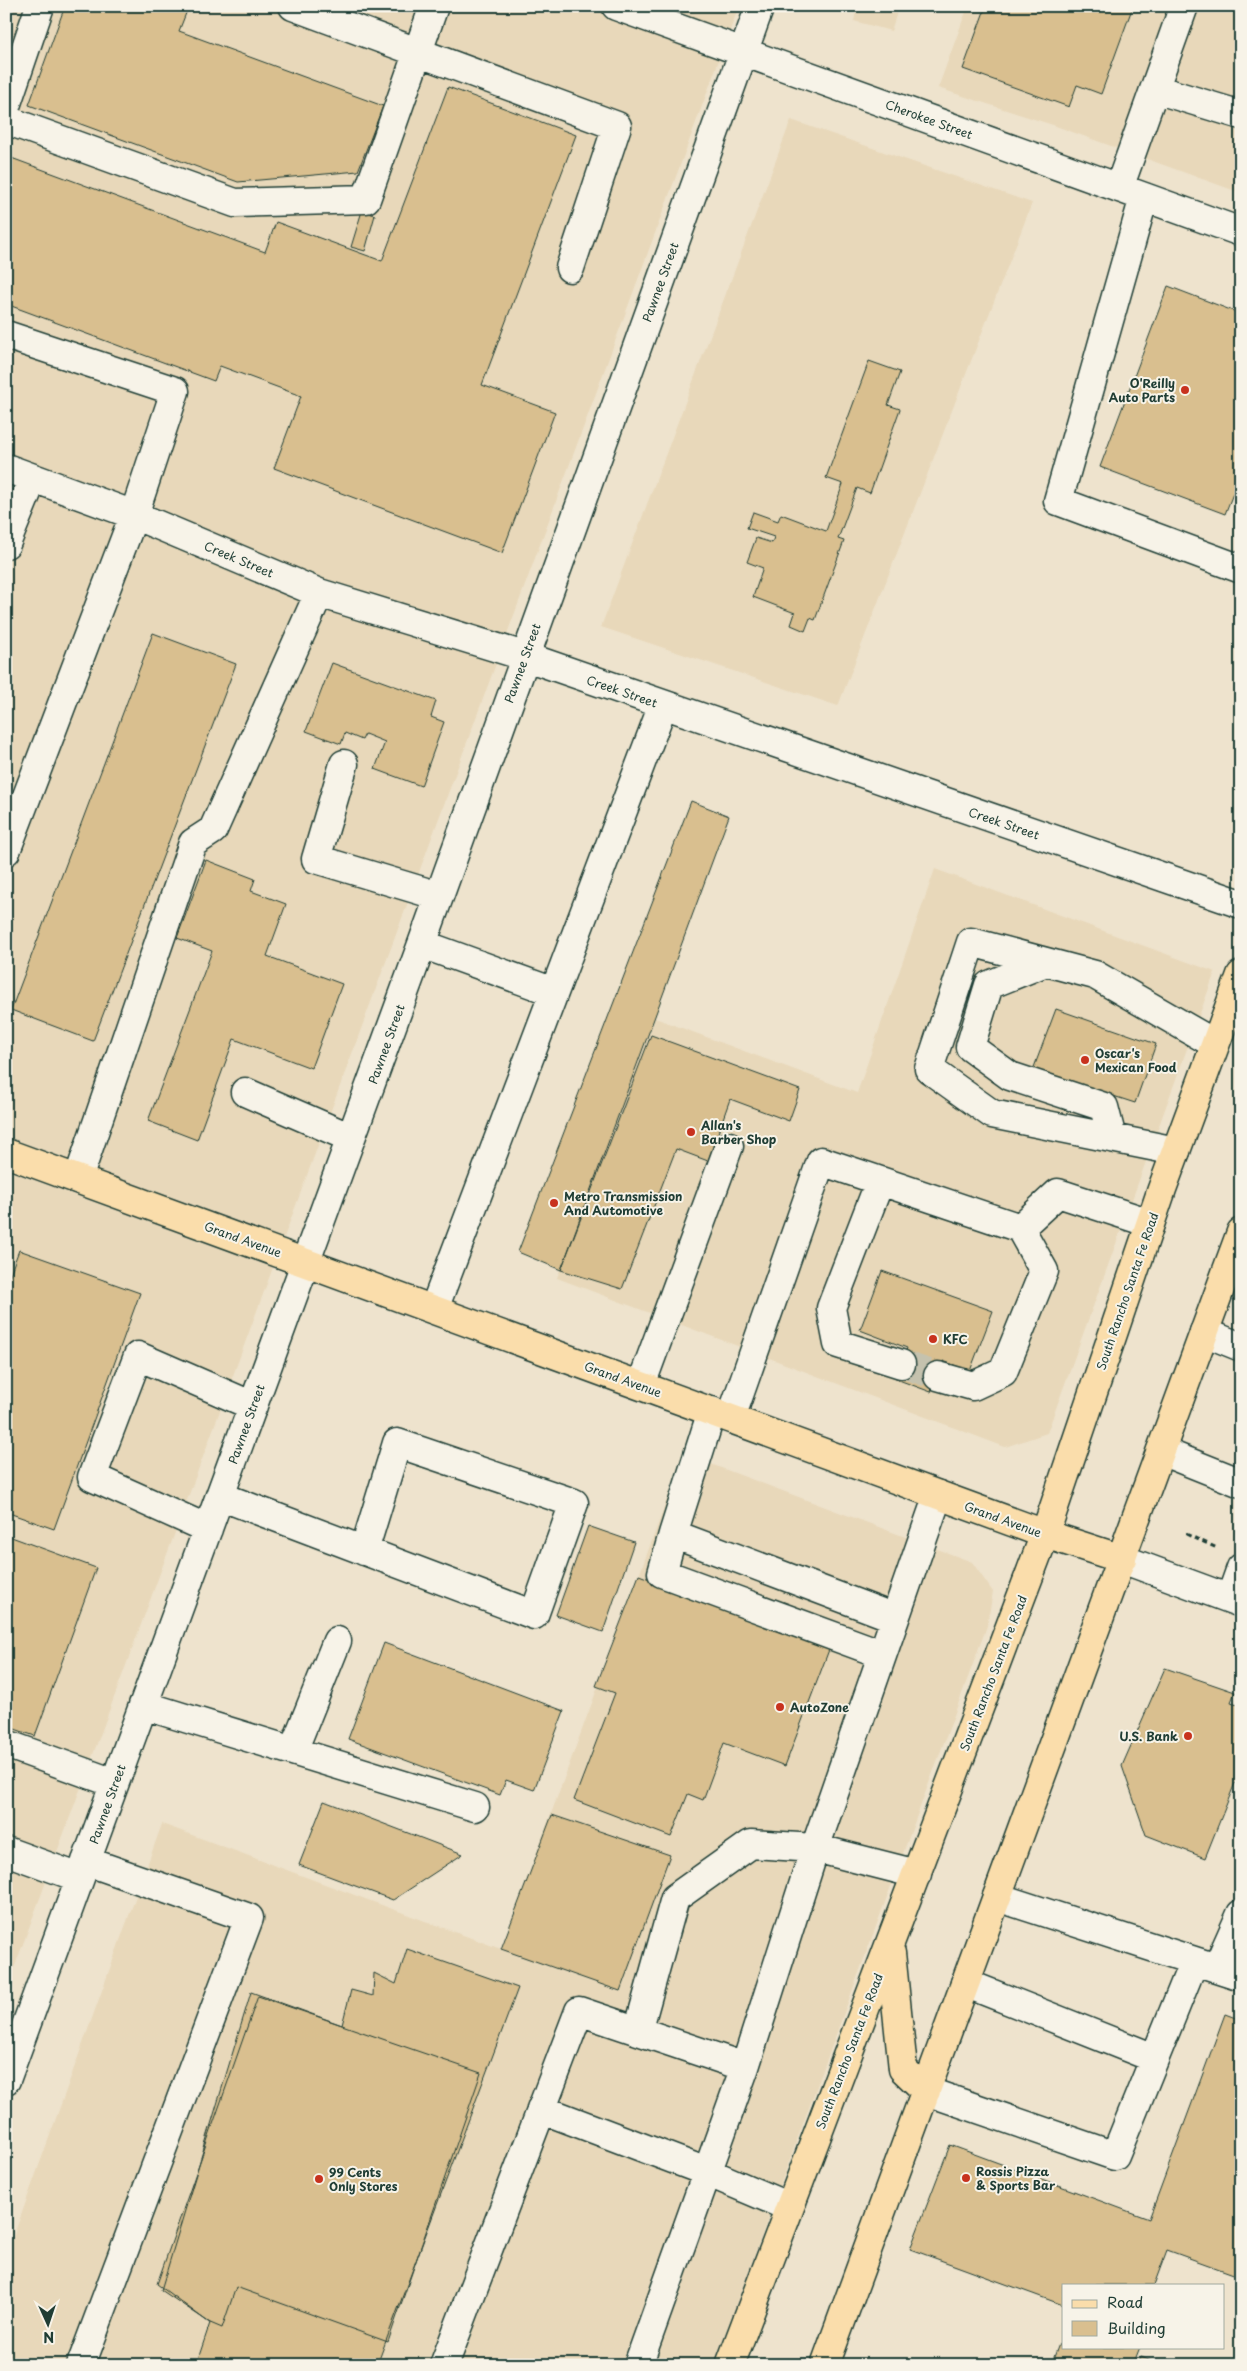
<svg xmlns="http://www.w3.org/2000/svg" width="1247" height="2371" viewBox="0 0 1247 2371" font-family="'Playpen Sans',sans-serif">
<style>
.built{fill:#e8d8ba}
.building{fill:#d9bf8f;stroke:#1f3d34}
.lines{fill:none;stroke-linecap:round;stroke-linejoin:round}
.minor-tunnel{stroke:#c5c2ae;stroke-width:28;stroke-dasharray:28 14;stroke-linecap:butt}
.minor-casing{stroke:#1f3d34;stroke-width:31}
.major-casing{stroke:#1f3d34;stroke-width:31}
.path{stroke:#1f3d34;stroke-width:3;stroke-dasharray:5 4;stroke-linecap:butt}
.minor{stroke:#f7f3e8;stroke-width:28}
.major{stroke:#faddab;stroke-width:28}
.poi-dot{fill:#c8321e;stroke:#f7f3e8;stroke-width:2}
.labels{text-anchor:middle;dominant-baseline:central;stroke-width:4;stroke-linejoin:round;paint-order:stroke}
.street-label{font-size:12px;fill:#1f3d34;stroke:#f7f3e8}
.poi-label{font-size:12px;font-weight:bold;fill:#1f3d34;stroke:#f7f3e8;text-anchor:start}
</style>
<rect width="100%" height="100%" fill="#eee3cd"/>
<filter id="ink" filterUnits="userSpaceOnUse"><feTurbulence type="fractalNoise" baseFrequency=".02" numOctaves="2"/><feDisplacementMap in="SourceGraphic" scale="10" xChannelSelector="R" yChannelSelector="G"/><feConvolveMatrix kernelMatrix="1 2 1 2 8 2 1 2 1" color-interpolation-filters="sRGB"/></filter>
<g filter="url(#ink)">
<path class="built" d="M6 6H739L6 1990Z
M857 6H899L891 31 854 21Z
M968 6H1241V193L1053 125 938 88Z
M791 120 1032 203 838 706 601 627Z
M935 869 1215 972 1047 1433 1005 1447 557 1278 655 1018 857 1093Z
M684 1454 972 1562 993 1592 987 1626 714 2365H6V2257L162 1824 501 1949Z"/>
<path class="building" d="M65 6H184L188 8 179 31 383 106 358 171 238 182 29 105Z
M986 6H1133L1101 94 1077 85 1069 107 963 69Z
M448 87 576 135 482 385 555 412 502 553 274 468 301 396 220 366 214 381 6 304V156L265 252 276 222 382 261Z
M362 211 375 215 365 251 351 247Z
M1168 286 1241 314V473L1225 514 1100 467Z
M869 361 900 372 888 405 900 409 870 493 857 488 838 539 844 541 815 620 810 618 805 631 791 625 795 613 753 597 763 568 747 562 756 538 772 543 774 537 747 528 753 512 778 521 781 514 826 531 843 484 826 478Z
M153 633 236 664 93 1041 11 1010Z
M332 663 436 701 431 717 444 722 421 786 375 769 385 742 365 734 362 740 345 733 341 744 306 731Z
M691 801 729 816 561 1270 518 1252Z
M206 860 255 879 251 891 286 904 267 956 342 984 311 1068 234 1039 197 1140 148 1121 212 951 177 938Z
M1056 1009 1156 1044 1135 1103 1033 1070Z
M651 1035 800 1090 789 1121 730 1099 708 1161 676 1149 622 1289 561 1270Z
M19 1250 140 1293 54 1529 6 1512V1285Z
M882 1271 993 1311 970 1371 943 1361 931 1392 896 1379 907 1348 860 1330Z
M588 1526 634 1542 603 1632 556 1615Z
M6 1535 96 1568 35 1736 6 1726Z
M639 1575 830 1647 785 1766 724 1743 703 1800 688 1794 671 1837 574 1800 615 1693 596 1686Z
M384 1643 564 1711 534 1790 506 1780 500 1795 348 1739Z
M1165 1668 1235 1692 1231 1702 1241 1705V1785L1235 1783 1205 1858 1146 1835 1122 1766Z
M324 1801 463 1854 393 1900 299 1865Z
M552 1815 670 1855 620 1991 501 1949Z
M407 1949 518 1988 377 2365H196L210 2323 161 2290 251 1992 342 2025 351 1990 373 1996 374 1973 396 1984Z
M258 1996 481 2073 388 2342 236 2287 222 2328 208 2322 157 2284Z
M1225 2014 1241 2020V2271L1239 2276 1167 2250 1154 2285H1063V2305L910 2249 950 2145 1149 2219Z
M1059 2344 1063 2347H1140L1133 2365H1051Z
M1141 2357 1154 2362 1155 2360 1167 2365H1138Z"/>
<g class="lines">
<path class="minor-tunnel" d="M901 1364 938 1376"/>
<defs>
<path id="minor" d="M293 6 617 126 570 268
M616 6 1241 232
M1155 89 1241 115
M6 106 40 6
M6 120 235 203 366 199 434 6
M1119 188 1184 6
M1144 197 1058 501 1241 569
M6 335 175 391 134 515 6 851
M6 468 134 515 319 593 524 656 1241 904
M6 544 33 478
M344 764 316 859 439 896
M422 944 554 992
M1046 962 989 985 970 1047 1010 1076 1104 1107 1112 1138
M245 1092 351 1138
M1176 1151 992 1114 929 1069 971 942 1095 975 1215 1044
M78 1179 193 843 213 830 319 593
M880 1181 831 1308 838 1344 901 1364
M434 1309 663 705
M1204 1332 1241 1347
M938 1376 973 1386 1003 1372 1044 1271 1020 1228
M641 1385 729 1146
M712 1411 673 1534 895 1618
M731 1418 821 1161 1020 1228 1058 1193 1150 1223
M1161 1451 1241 1483
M220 1496 534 1615 574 1503 397 1443 364 1551
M208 1529 92 1477 138 1356 253 1406
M673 1534 662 1573 882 1654
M1122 1559 1241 1603
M1230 1599 1241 1568
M143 1705 475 1807
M6 1744 114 1783
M293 1751 337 1641
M6 1851 80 1878
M997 1897 1241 1976
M1217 1968 1241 1914
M965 1983 1154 2058
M638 2031 675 1898 751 1844 815 1848 938 1495
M6 2080 422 944 760 6
M926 2091 1115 2156 1194 1961
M541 2109 707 2172 789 2207
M81 2365 249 1918 86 1861
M444 2365 579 2011 745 2067 815 1848 917 1874
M638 2365 745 2067"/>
<path id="major" d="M6 1153 1045 1534 1122 1559
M891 1953 903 2069 926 2091
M730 2365 1045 1534 1162 1189 1241 975
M825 2365 1241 1232"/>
</defs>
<use href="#minor" class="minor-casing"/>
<use href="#major" class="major-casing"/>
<path class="path" d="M1186 1534 1217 1548"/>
<use href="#minor" class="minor"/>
<use href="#major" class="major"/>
</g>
</g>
<g class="poi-dot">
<circle cx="1185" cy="390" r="5"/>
<circle cx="1085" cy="1060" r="5"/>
<circle cx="691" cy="1132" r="5"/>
<circle cx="554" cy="1203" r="5"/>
<circle cx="933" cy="1339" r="5"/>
<circle cx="780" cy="1707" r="5"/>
<circle cx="1188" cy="1736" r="5"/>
<circle cx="966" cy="2178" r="5"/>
<circle cx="319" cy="2179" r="5"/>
</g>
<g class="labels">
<g class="street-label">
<text transform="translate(929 119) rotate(20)">Cherokee Street</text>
<text transform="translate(660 282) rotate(-70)">Pawnee Street</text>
<text transform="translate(239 559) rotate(23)">Creek Street</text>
<text transform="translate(522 663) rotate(-70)">Pawnee Street</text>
<text transform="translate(622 691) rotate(19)">Creek Street</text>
<text transform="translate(1004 823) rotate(19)">Creek Street</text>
<text transform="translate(386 1044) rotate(-70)">Pawnee Street</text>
<text transform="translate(243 1239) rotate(20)">Grand Avenue</text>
<text transform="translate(1127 1291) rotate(-71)">South Rancho Santa Fe Road</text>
<text transform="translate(623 1379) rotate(20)">Grand Avenue</text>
<text transform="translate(246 1424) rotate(-70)">Pawnee Street</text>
<text transform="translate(1003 1519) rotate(20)">Grand Avenue</text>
<text transform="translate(993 1673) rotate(-69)">South Rancho Santa Fe Road</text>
<text transform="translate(107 1804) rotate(-70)">Pawnee Street</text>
<text transform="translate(849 2051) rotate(-69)">South Rancho Santa Fe Road</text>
</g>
<g class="poi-label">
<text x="1175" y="383" text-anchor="end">O'Reilly<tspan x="1175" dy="14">Auto Parts</tspan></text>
<text x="1095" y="1053">Oscar's<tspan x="1095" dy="14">Mexican Food</tspan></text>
<text x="701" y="1125">Allan's<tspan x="701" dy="14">Barber Shop</tspan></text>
<text x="564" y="1196">Metro Transmission<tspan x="564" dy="14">And Automotive</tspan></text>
<text x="943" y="1339">KFC</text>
<text x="790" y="1707">AutoZone</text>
<text x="1178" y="1736" text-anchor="end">U.S. Bank</text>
<text x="976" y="2171">Rossis Pizza<tspan x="976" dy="14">&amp; Sports Bar</tspan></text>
<text x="329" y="2172">99 Cents<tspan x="329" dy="14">Only Stores</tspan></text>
</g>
</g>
<rect width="1247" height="2371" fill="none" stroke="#f7f3e8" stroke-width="25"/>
<rect x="12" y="12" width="1222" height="2346" fill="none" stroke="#1f3d34" stroke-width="2" filter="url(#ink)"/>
<rect x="1062" y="2284" width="162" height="65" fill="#f7f3e8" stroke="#a1aaa0"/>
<rect x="1072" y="2300" width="25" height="8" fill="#faddab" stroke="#a1aaa0"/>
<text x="1107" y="2308" font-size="15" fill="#1f3d34">Road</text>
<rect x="1072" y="2321" width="25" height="15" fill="#d9bf8f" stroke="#a1aaa0"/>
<text x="1107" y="2334" font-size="15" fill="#1f3d34">Building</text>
<g transform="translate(48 2324) rotate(177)" stroke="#f7f3e8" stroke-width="4" paint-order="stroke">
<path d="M0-4L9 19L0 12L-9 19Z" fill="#1f3d34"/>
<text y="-8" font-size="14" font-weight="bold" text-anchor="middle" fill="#1f3d34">N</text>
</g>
</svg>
